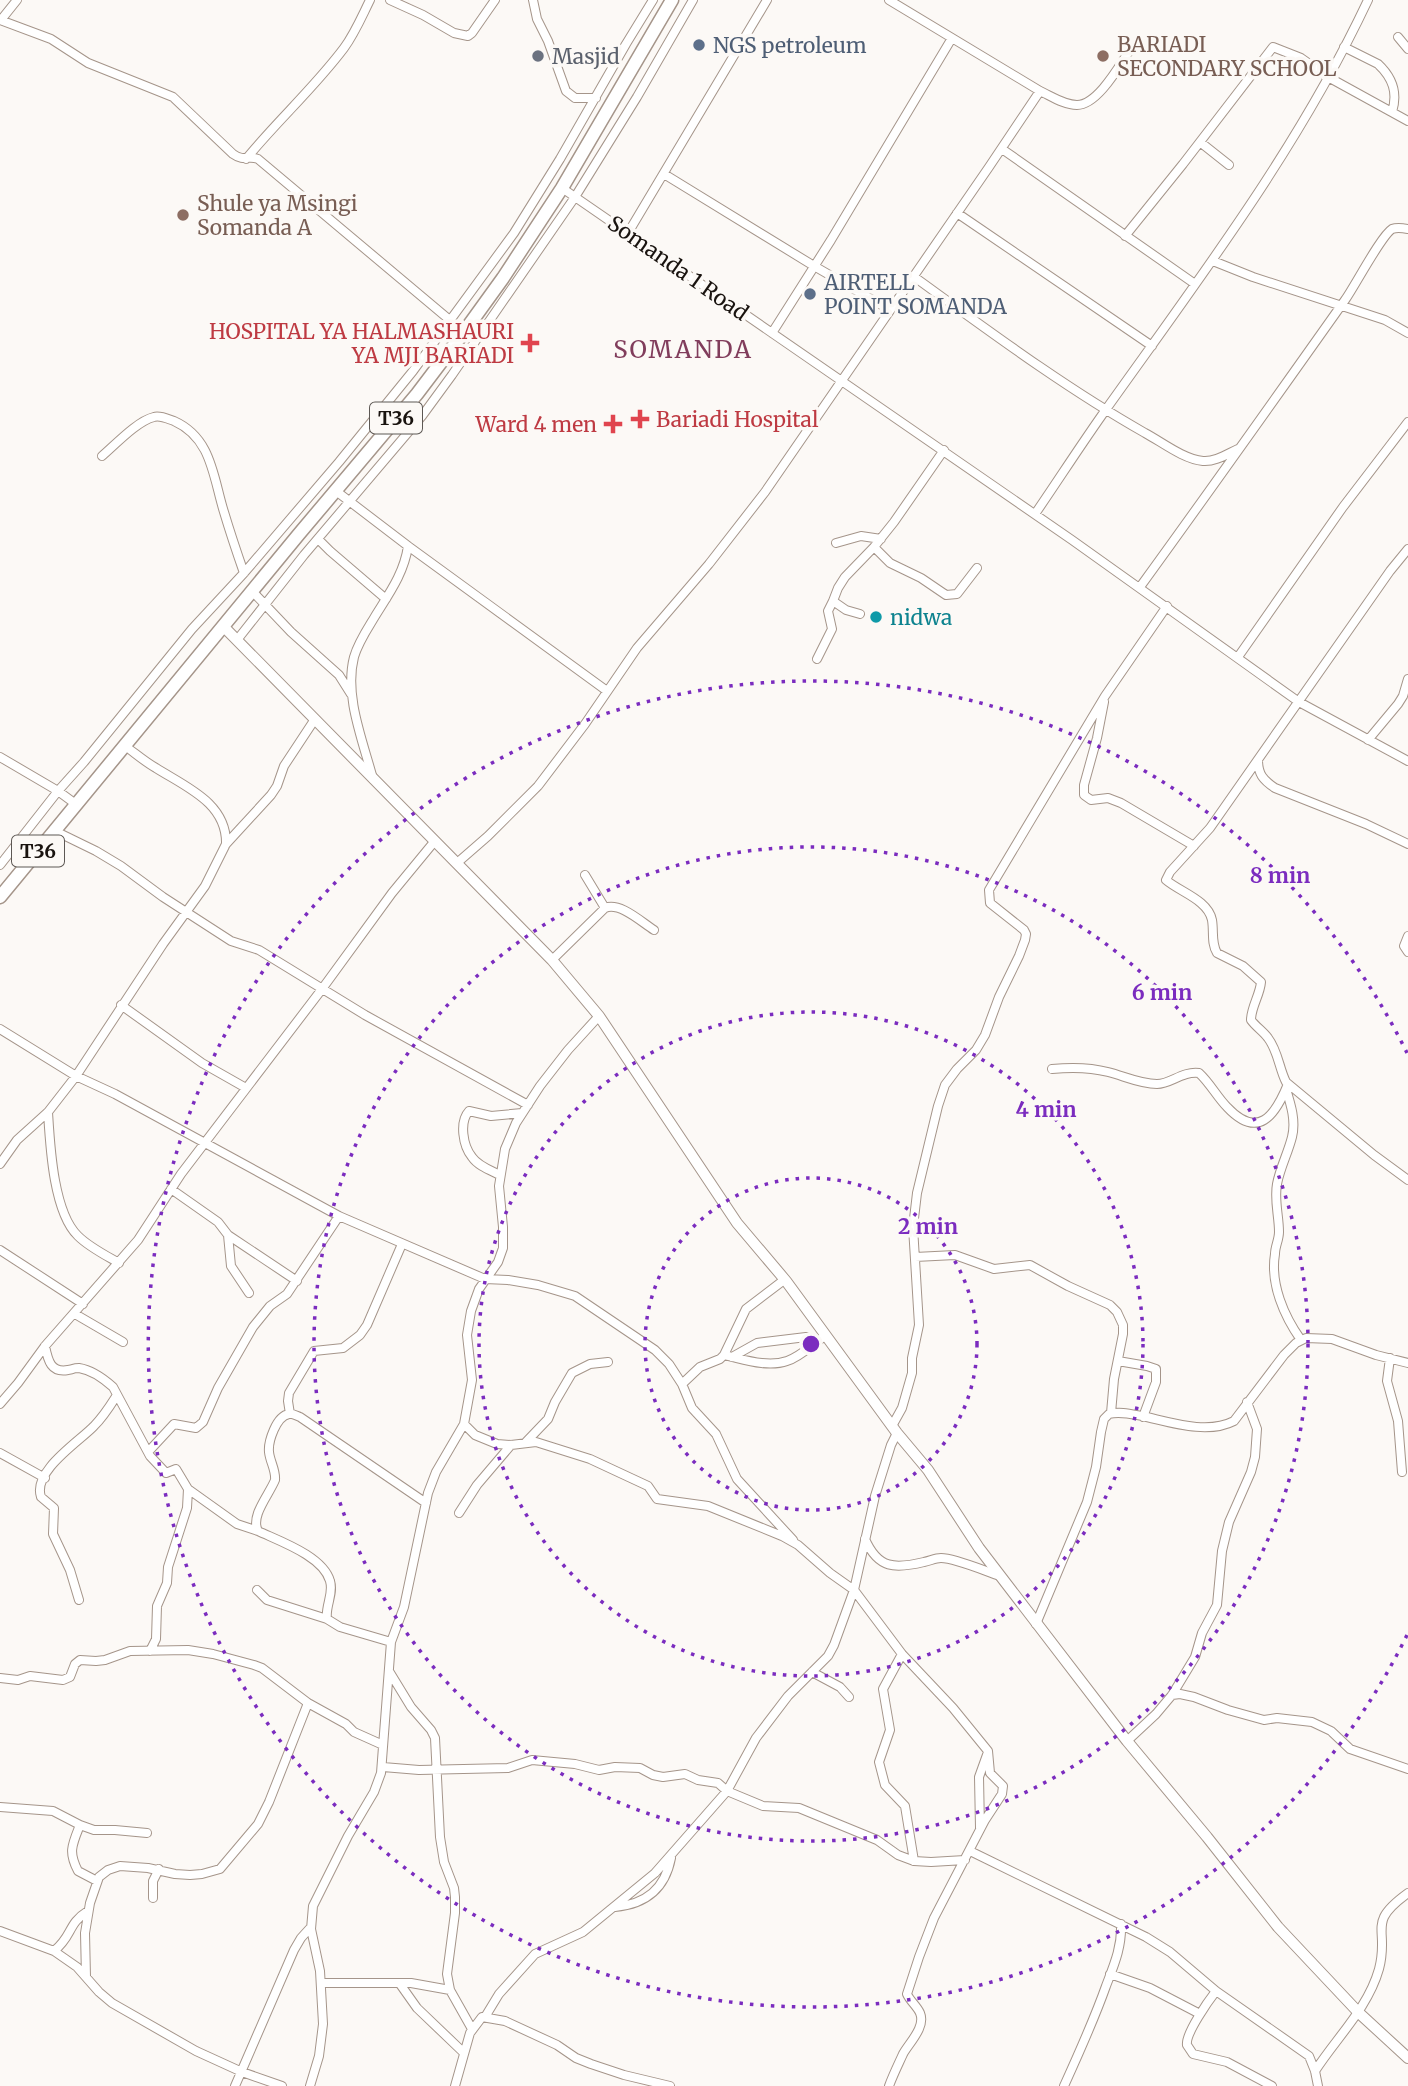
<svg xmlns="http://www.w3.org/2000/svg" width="1408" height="2086" viewBox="0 0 1408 2086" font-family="Merriweather,serif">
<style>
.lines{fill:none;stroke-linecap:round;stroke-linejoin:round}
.minor-casing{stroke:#a5958a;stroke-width:10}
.tertiary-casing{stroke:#a5958a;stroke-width:12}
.trunk-casing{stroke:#a5958a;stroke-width:15}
.minor{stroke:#fff;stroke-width:8}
.tertiary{stroke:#fff;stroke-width:10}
.trunk{stroke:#fff;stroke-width:12}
.ring{fill:none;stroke:#7b2cbf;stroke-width:3.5;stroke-dasharray:3.5 7}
.service-dot{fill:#5c6f8a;stroke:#fcf9f6;stroke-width:2.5}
.worship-dot{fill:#6b7280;stroke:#fcf9f6;stroke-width:2.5}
.education-dot{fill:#8d6e63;stroke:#fcf9f6;stroke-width:2.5}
.health-dot{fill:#e0444e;stroke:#fcf9f6;stroke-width:2.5}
.culture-dot{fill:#0f9aa8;stroke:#fcf9f6;stroke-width:2.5}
.labels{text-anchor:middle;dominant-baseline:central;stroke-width:7;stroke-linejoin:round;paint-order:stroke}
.shield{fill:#fcf9f6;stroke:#5d5854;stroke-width:2}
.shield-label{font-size:19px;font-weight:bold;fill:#19130f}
.education-label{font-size:21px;fill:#785e54;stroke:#fcf9f6;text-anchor:start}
.service-label{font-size:21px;fill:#4e5e75;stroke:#fcf9f6;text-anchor:start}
.worship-label{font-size:21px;fill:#5b616d;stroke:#fcf9f6;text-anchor:start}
.street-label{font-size:21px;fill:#19130f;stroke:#fcf9f6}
.health-label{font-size:21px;fill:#be3a42;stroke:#fcf9f6;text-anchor:end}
.culture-label{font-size:21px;fill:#0d838f;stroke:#fcf9f6;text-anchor:start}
.quarter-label{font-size:24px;letter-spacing:2px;fill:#813d5c;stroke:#fcf9f6}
.centre{fill:#7b2cbf;stroke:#fcf9f6;stroke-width:3.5}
.ring-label{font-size:21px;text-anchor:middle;font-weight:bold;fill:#7b2cbf;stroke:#fcf9f6;stroke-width:7;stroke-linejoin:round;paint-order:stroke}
</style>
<rect width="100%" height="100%" fill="#fcf9f6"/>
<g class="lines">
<defs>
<path id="minor" d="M390 0 423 15 454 33 468 36 472 33 495 0
M533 0 537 19 548 41 566 91 575 98H596
M889 0 1040 91C1051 96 1064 105 1077 105 1097 105 1118 68 1128 53
M0 20 51 39 88 63 173 97 233 154C244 162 249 155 258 159L464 332
M1 20 17 0
M1398 37 1408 49
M1344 47 1378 64C1393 78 1398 93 1392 112
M1200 142 1229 165
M1002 149 1195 284
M246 159C277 121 314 88 344 48 355 33 362 16 370 0
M664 174 814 266 890 310
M562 188 1072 540 1299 702 1408 761
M957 213 1152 346
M628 233 767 0
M1125 236 1183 164 1273 47 1301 58 1328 77 1408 121
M1213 261 1253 277 1385 320 1408 333
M913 276C989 331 1064 387 1145 433 1162 442 1183 459 1203 461 1215 462 1227 454 1238 449
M772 333 831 240 952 38
M102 456C115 445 137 421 154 417 160 415 168 419 174 421 212 438 213 477 224 512 230 532 237 553 244 573
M336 491 408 546 607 691
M1035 514C1059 479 1082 443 1107 408 1201 276 1299 147 1368 0
M318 539 330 551 386 599
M836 543 861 536 881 539
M874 547 890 563 921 578 946 595 957 594 977 568
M1408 549 1390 571 1210 828 1170 872 1166 880C1180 892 1208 900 1212 920 1214 932 1211 943 1217 953L1243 966 1261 982C1260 995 1251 1007 1251 1020 1256 1027 1263 1031 1268 1038 1278 1051 1279 1068 1286 1082L1374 1155 1408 1180
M1140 587C1209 492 1277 396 1345 300 1355 286 1381 236 1392 229 1397 227 1403 228 1408 229
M252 591 291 632 339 675 351 694
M860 614 846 610 833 601 838 588 845 577 874 547 894 522 944 450
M237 640 304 555 422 416 452 375 575 197 637 97 693 0
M1238 657 1343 507 1408 422
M817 659 832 629 828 611 833 601
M1104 702 1097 738 1084 785V795L1091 800 1108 798 1121 803 1194 846
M1368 740 1398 704 1403 696 1408 679
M125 746C135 753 145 762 156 768 186 787 227 803 226 844
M0 757 58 791 77 805
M1258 760C1258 774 1263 780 1275 788L1366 824 1408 844
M373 779C363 741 344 696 354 657 358 643 366 631 374 618 388 595 404 574 408 546
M55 831 96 851 121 866 163 897 231 941 259 950 365 1015 528 1105
M457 863 488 836 538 786 585 724 637 648 709 564 765 492 989 167 1040 91
M0 865 58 791 84 762 192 629 244 573 339 462 413 371 514 233 560 159 626 44 653 0
M585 875 605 908
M1408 936 1404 946 1408 952
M552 960 605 908C620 902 640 921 654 930
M121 1005 202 1063 246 1088
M0 1029 76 1076 115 1094 339 1216 485 1279 508 1280 538 1285 575 1296 655 1350 669 1364 682 1384 692 1408 716 1434 737 1479 793 1540
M1052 1069C1072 1067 1089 1067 1108 1072 1124 1076 1140 1084 1157 1084 1171 1084 1182 1071 1199 1073 1210 1083 1217 1097 1227 1107 1258 1140 1275 1116 1288 1084
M1286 1089C1291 1105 1296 1121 1292 1137 1288 1153 1280 1168 1277 1184 1274 1200 1279 1216 1279 1232 1279 1240 1275 1246 1275 1254 1270 1284 1284 1316 1301 1340
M48 1112C50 1144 53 1212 78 1236 89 1247 105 1255 119 1263
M0 1164 17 1140 48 1112 76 1076 163 944 205 886 226 844 271 795 277 786 284 766 315 719
M500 1175C490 1170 478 1166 472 1157 463 1146 459 1122 469 1111L491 1116 522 1113
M171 1189 218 1222 228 1235 297 1281
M228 1235 231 1266 249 1293
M0 1250 83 1304
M915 1257 955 1255 994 1269 1030 1265 1068 1286 1110 1305 1117 1312 1123 1325V1334L1114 1379 1111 1413
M75 1314 123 1342
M45 1346C48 1361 51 1373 68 1370 76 1369 72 1368 79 1368 92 1370 104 1379 113 1387L150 1456 166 1473 176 1469 188 1489 237 1524 258 1531
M724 1355C743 1359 767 1368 787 1361 800 1357 813 1344 825 1336
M732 1357 757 1343 806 1337 816 1343
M1390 1358 1387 1381 1398 1421 1402 1472
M1118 1361 1147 1366 1156 1369V1382L1143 1417
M682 1384 700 1367 720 1359 724 1355 746 1309 784 1280
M0 1404 18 1383 45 1346 138 1240 181 1174 322 989 392 893 434 842
M290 1414 288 1401 289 1393 314 1351 343 1348 360 1335 367 1325 402 1244
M464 1424 475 1435 497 1444 511 1445 536 1442 590 1459 648 1486 657 1499 708 1506 782 1536 798 1545 830 1573 854 1590 902 1654 953 1708 988 1751 990 1773 1003 1786 1002 1794 985 1820 934 1918 919 1957 907 1994C910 2001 917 2006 920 2013 926 2027 909 2043 903 2054 898 2065 893 2075 889 2086
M892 1426 902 1408 912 1373V1358L919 1325 913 1227 917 1193 938 1106 945 1085 957 1069 976 1050 985 1035 999 997 1019 956 1025 940 1026 934 1024 930 990 903 989 890 1105 696 1167 606
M526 1442 548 1419 555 1402 572 1373 590 1364 608 1362
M148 1452 174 1424 196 1428 203 1422 218 1388 253 1327 270 1306 287 1294 339 1216
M0 1453 45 1478
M459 1513 477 1485 511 1445
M865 1539C878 1569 895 1569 924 1562 930 1561 935 1558 941 1558 955 1558 985 1571 1000 1576
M257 1590 267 1600 327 1619
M79 1600 70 1570 53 1534 54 1508 41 1497C32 1471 80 1441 94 1426 104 1416 110 1406 117 1395
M1036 1624 1087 1502 1096 1467 1101 1432 1104 1419 1109 1414C1120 1411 1131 1414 1142 1416 1170 1422 1207 1435 1234 1421L1284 1355 1296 1343 1306 1338 1332 1339 1376 1355 1408 1363
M391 1642 340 1627 327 1619C325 1606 334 1594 330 1581 323 1556 279 1541 258 1531 250 1516 269 1495 275 1480 276 1470 270 1462 269 1452 268 1442 276 1416 289 1414 292 1413 297 1416 300 1417L426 1503
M150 1651 156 1639 157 1606 167 1583 168 1567 187 1508 188 1489
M902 1654 883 1689 890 1730 879 1762 885 1785 905 1806 914 1861
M389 1671 411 1707 431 1730 435 1738 440 1837 444 1862 454 1888 455 1897V1913L447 1974 450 1990 472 2029
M812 1672 840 1687 849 1697
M0 1678 18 1680 30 1676 63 1680 70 1677 75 1664 80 1660 96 1661 105 1660 130 1651 188 1650 213 1654 254 1665 262 1668 308 1703 346 1724 354 1732 383 1745
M1172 1695 1180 1694 1194 1697 1228 1710 1264 1720 1277 1718 1312 1722 1331 1731 1350 1749 1408 1769
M1127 1741 1156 1714 1172 1695 1195 1657 1202 1633 1217 1605 1222 1551 1229 1522 1251 1472 1255 1457 1257 1429 1247 1402
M383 1767 419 1770 508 1768 532 1760 575 1764 599 1770 615 1767 640 1768 653 1775 663 1777 685 1774 698 1780 718 1783 727 1791 763 1806 799 1808 877 1840 898 1855 914 1861 931 1862 965 1860
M0 1807 53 1811 80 1825 94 1830H115L147 1833
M80 1825C72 1845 68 1852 78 1871L97 1881
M980 1828 979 1777 988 1752
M970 1851 1146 1937 1170 1952 1216 1991 1309 2056 1315 2071 1318 2086
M153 1898V1881L159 1869
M615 1907C646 1904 665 1889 671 1858
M0 1931 54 1951 77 1967 99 1992 112 2003 196 2051 242 2072 282 2086
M54 1951C73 1936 67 1924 88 1911
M1110 1974 1150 1988 1200 2014
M86 1977 85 1933 90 1903 99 1877 108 1870 120 1866 148 1868 175 1874 190 1875 202 1874 220 1869 258 1824 269 1802 308 1703
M321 1983H411L450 1990
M400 1984 417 2008 463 2052
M1216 1991C1209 2000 1185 2034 1187 2045 1187 2045 1193 2054 1193 2054L1227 2062 1272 2086
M485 2017 499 1994 535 1954 583 1932 655 1873 727 1791 756 1738 788 1696 828 1656 834 1645 854 1590 875 1496 891 1445 897 1433
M1315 2071C1337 2037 1368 2008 1379 1969 1390 1928 1365 1924 1408 1893
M235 2086 294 1950 301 1938 311 1927
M310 2086 319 2056 323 2024 320 1971 311 1929 313 1906 348 1836 374 1792 381 1773 391 1642 404 1607 428 1493 436 1472 464 1424 472 1380 467 1335 471 1311 479 1289 498 1262 503 1248V1227L499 1186 505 1149 516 1123 540 1086 568 1050 599 1016
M455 2086 470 2033 482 2017 505 2021 557 2045 576 2058 591 2064 624 2075 670 2086
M1064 2086C1079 2053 1094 2020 1106 1986 1114 1965 1122 1947 1121 1924"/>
<path id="tertiary" d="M223 626 552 960 599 1016 737 1223 786 1281 897 1433 928 1470 979 1548 1127 1741 1207 1837 1278 1927 1359 2013 1408 2058"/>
<path id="trunk" d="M0 897 299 534 417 394 464 332 503 278 562 188 672 0"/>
</defs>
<use href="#minor" class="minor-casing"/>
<use href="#tertiary" class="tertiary-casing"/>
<use href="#trunk" class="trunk-casing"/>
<use href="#minor" class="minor"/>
<use href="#tertiary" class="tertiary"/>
<use href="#trunk" class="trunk"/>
</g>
<g class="ring">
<circle cx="811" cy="1344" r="166"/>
<circle cx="811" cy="1344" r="332"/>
<circle cx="811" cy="1344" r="497"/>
<path d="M1407 1635A663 663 0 1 1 1407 1053"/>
</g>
<g class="service-dot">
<circle cx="699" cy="45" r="7"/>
<circle cx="810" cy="294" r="7"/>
</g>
<circle class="worship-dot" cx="538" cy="56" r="7"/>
<g class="education-dot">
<circle cx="1103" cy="56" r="7"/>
<circle cx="183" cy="215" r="7"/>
</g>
<g class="health-dot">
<path d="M526.5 332.5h7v7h7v7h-7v7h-7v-7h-7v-7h7z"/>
<path d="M636.5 408.5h7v7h7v7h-7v7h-7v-7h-7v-7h7z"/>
<path d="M609.5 413.5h7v7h7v7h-7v7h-7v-7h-7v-7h7z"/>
</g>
<circle class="culture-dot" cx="876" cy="617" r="7"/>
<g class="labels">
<g class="shield">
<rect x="370" y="402.5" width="52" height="31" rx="5"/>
<rect x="12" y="835.5" width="52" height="31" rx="5"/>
</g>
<g class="shield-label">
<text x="396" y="418">T36</text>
<text x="38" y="851">T36</text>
</g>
<g class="education-label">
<text x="1117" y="44">BARIADI<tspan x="1117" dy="24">SECONDARY SCHOOL</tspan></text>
<text x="197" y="203">Shule ya Msingi<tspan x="197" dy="24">Somanda A</tspan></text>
</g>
<g class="service-label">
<text x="713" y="45">NGS petroleum</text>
<text x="824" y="282">AIRTELL<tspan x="824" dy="24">POINT SOMANDA</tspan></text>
</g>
<g class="worship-label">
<text x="552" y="56">Masjid</text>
</g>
<g class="street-label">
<text transform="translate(678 268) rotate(35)">Somanda 1 Road</text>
</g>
<g class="health-label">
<text x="514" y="331">HOSPITAL YA HALMASHAURI<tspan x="514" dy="24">YA MJI BARIADI</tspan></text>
<text x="656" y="419" text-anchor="start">Bariadi Hospital</text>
<text x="597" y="424">Ward 4 men</text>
</g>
<g class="culture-label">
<text x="890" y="617">nidwa</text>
</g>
<g class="quarter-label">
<text x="683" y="349">SOMANDA</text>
</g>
</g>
<circle cx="811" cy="1344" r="10" class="centre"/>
<g class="ring-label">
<text x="1280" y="883">8 min</text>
<text x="1162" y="1000">6 min</text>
<text x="1046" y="1117">4 min</text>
<text x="928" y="1234">2 min</text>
</g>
</svg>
